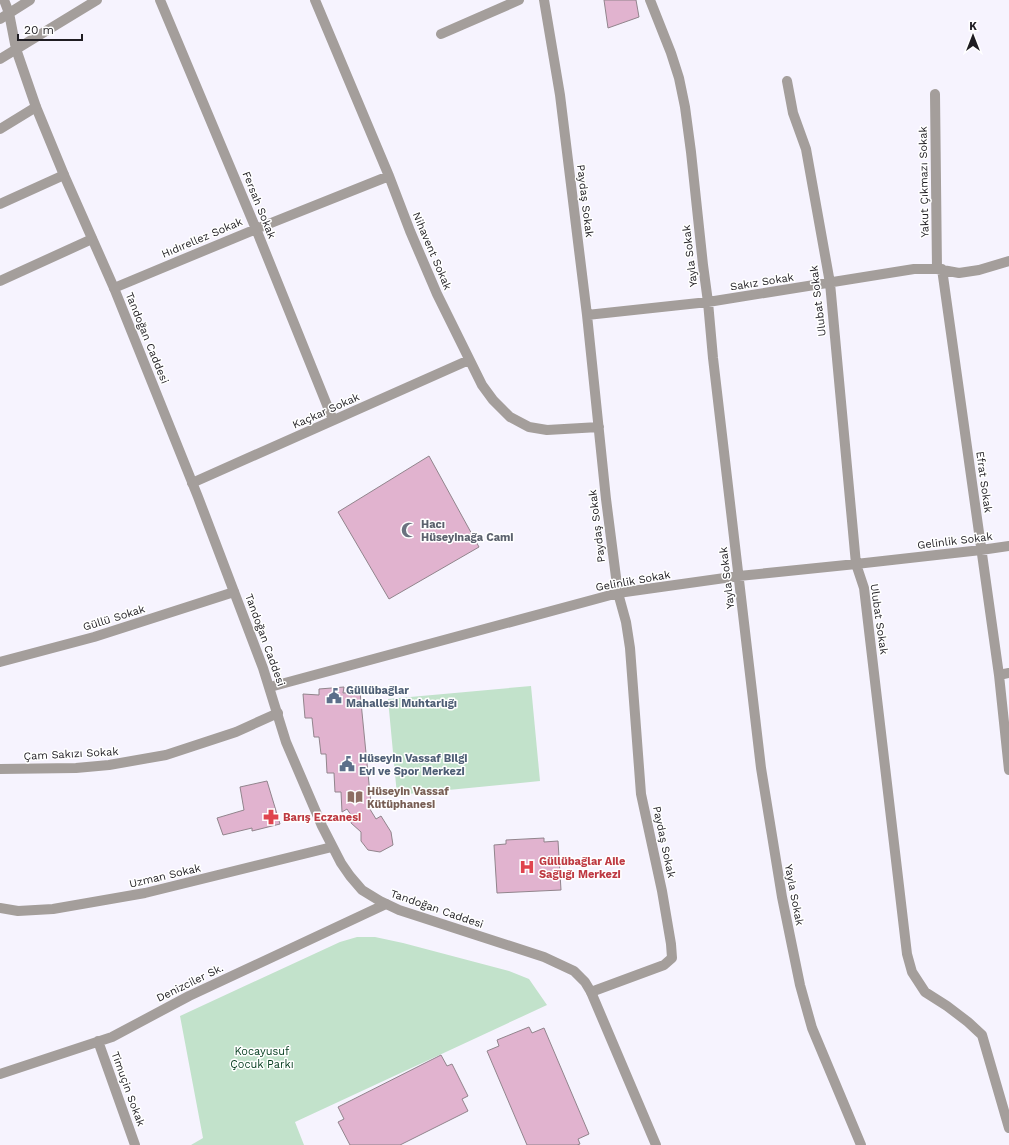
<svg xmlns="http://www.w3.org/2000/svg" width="1009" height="1145" viewBox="0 0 1009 1145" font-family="'Work Sans',sans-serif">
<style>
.green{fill:#c2e2cb}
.building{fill:#e1b3cf;stroke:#91848c}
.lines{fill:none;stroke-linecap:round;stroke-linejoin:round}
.minor{stroke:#a49e9b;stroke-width:10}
.tertiary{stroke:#a49e9b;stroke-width:10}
.labels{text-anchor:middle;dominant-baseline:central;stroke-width:3;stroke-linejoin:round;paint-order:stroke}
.street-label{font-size:11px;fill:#1f1d22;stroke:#fff}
.worship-label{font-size:11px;font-weight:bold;fill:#5b616d;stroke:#fff;text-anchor:start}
.service-label{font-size:11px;font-weight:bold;fill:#4e5e75;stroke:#fff;text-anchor:start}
.education-label{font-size:11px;font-weight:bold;fill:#785e54;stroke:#fff;text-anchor:start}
.health-label{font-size:11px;font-weight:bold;fill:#be3a42;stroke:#fff;text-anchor:start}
.park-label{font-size:11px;fill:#043c1e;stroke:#fff}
</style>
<rect width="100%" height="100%" fill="#f6f3fe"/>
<path class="green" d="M531 686 540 781 397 795 388 699Z
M357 937H375L403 943 509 971 529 979 547 1005 295 1122 304 1145H191L203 1138 180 1016 340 942Z"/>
<path class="building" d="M604 0H636L639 17 608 28Z
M429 456 479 547 389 599 338 512Z
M344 687 343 693 360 692 371 804 368 806 376 819 381 816 391 832 393 845 380 852 368 850 361 841V832L351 823V815L347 809 342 812 341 792H335L334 773H327L326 754H321L319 737H314L312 718H305L303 694 319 695V689Z
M267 781 280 824 252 831V828L223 835 217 818 244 810 240 787Z
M544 838V842L558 841 561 890 497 893 494 845 506 844V840Z
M529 1027 532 1033 544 1028 589 1134 578 1139 580 1144 577 1145H527L487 1051 499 1046 497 1040Z
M441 1055 447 1066 452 1064 468 1096 462 1099 468 1111 400 1145H350L338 1122 344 1119 338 1107Z"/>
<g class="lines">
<path class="minor" d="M160 0 256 229 333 420
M315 0 389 176 410 231 437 294 482 385 493 400 510 417 529 427 547 430 599 427
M544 0 560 95 587 315 606 499 618 593 626 622 630 648 641 794 662 891 671 944 672 958 664 965 591 992
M650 0 671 53 679 78 685 107 691 152 703 265 708 302 713 358 761 768 782 897 800 985 812 1028 861 1145
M441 34 519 0
M787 81 793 113 806 149 830 283 856 564 864 588 907 954 912 972 925 992 947 1006 968 1022 982 1035 1009 1128
M935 94 937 269
M0 129 36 107
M0 204 64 175
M942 269 999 675 1009 770
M0 281 92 239
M114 288 256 229 389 176
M587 315 708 302 914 269H937L959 273 979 270 1009 261
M192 483 469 360
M0 662 94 637 234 592
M999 675 1009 673
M270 687 618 593 739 576 856 564 981 550 1009 546
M0 769 76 768 109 765 166 755 236 732 278 713
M0 908 18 911 53 909 145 893 332 847
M98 1041 135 1145
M0 1074 112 1037 189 996 386 904"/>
<path class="tertiary" d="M4 0 9 13 16 49 36 107 64 175 114 288 198 497 263 668 286 742 322 826 341 863 350 876 362 890 380 901 399 910 544 957 574 971 585 982 591 992 656 1145
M0 19 30 0
M0 59 97 0"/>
</g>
<defs>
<symbol id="mosque-bare" viewBox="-9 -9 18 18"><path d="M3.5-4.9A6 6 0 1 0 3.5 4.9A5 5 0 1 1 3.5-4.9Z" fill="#6b7280" stroke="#fff" stroke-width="2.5" paint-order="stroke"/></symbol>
<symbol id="civic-bare" viewBox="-9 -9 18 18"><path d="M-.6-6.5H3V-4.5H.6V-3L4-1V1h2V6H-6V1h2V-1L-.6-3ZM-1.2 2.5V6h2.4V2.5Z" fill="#5c6f8a" stroke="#fff" stroke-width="2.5" paint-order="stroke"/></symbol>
<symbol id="library-bare" viewBox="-9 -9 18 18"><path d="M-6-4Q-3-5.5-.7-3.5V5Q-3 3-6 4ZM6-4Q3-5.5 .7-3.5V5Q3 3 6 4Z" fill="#8d6e63" stroke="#fff" stroke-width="2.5" paint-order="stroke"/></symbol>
<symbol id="pharmacy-bare" viewBox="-9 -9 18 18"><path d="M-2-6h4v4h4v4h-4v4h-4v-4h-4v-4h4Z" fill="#e0444e" stroke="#fff" stroke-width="2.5" paint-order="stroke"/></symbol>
<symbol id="hospital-bare" viewBox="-9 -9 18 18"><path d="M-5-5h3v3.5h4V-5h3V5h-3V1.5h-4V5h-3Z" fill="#e0444e" stroke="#fff" stroke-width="2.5" paint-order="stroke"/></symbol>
</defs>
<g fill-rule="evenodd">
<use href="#mosque-bare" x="398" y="519" width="22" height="22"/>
<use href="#civic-bare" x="323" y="685" width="22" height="22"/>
<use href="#civic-bare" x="336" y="753" width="22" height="22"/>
<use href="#library-bare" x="344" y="786" width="22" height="22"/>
<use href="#pharmacy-bare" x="260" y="806" width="22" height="22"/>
<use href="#hospital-bare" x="516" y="856" width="22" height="22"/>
</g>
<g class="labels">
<g class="street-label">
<text transform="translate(924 182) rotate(-91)">Yakut Çıkmazı Sokak</text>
<text transform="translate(585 201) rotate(83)">Paydaş Sokak</text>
<text transform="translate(259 205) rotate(68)">Fersah Sokak</text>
<text transform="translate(202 238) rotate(-23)">Hıdırellez Sokak</text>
<text transform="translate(432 251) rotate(67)">Nihavent Sokak</text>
<text transform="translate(690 256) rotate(-97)">Yayla Sokak</text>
<text transform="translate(762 282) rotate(-9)">Sakız Sokak</text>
<text transform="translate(818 301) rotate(-97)">Ulubat Sokak</text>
<text transform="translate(147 338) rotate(68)">Tandoğan Caddesi</text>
<text transform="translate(326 411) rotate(-24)">Kaçkar Sokak</text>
<text transform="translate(984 482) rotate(82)">Efrat Sokak</text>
<text transform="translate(597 526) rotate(-97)">Paydaş Sokak</text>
<text transform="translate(955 541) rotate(-7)">Gelinlik Sokak</text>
<text transform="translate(727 578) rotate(-97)">Yayla Sokak</text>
<text transform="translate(633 581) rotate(-10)">Gelinlik Sokak</text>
<text transform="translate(114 618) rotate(-17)">Güllü Sokak</text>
<text transform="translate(879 619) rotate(82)">Ulubat Sokak</text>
<text transform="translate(265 640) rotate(70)">Tandoğan Caddesi</text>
<text transform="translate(71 754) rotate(-3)">Çam Sakızı Sokak</text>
<text transform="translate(664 842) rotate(78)">Paydaş Sokak</text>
<text transform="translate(165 876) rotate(-13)">Uzman Sokak</text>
<text transform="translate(794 895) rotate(79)">Yayla Sokak</text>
<text transform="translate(437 909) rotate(19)">Tandoğan Caddesi</text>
<text transform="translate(190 983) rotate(-26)">Denizciler Sk.</text>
<text transform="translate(128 1089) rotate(70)">Timuçin Sokak</text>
</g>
<g class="worship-label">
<text x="421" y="524">Hacı<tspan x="421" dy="13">Hüseyinağa Cami</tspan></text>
</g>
<g class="service-label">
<text x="346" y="690">Güllübağlar<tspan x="346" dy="13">Mahallesi Muhtarlığı</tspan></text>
<text x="359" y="758">Hüseyin Vassaf Bilgi<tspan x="359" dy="13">Evi ve Spor Merkezi</tspan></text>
</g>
<g class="education-label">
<text x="367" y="791">Hüseyin Vassaf<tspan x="367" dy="13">Kütüphanesi</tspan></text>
</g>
<g class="health-label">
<text x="283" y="817">Barış Eczanesi</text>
<text x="539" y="861">Güllübağlar Aile<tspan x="539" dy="13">Sağlığı Merkezi</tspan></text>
</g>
<g class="park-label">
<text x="262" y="1051">Kocayusuf<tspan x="262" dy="13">Çocuk Parkı</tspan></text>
</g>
</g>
<g transform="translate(973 36)" stroke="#ffffff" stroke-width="3" paint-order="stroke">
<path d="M0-3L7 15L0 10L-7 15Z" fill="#1f1d22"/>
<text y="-6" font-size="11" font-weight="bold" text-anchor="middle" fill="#1f1d22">K</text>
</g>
<path d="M18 34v6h64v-6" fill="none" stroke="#1f1d22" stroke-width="2"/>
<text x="24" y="34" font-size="12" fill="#1f1d22" stroke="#ffffff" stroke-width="3" paint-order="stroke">20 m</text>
</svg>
